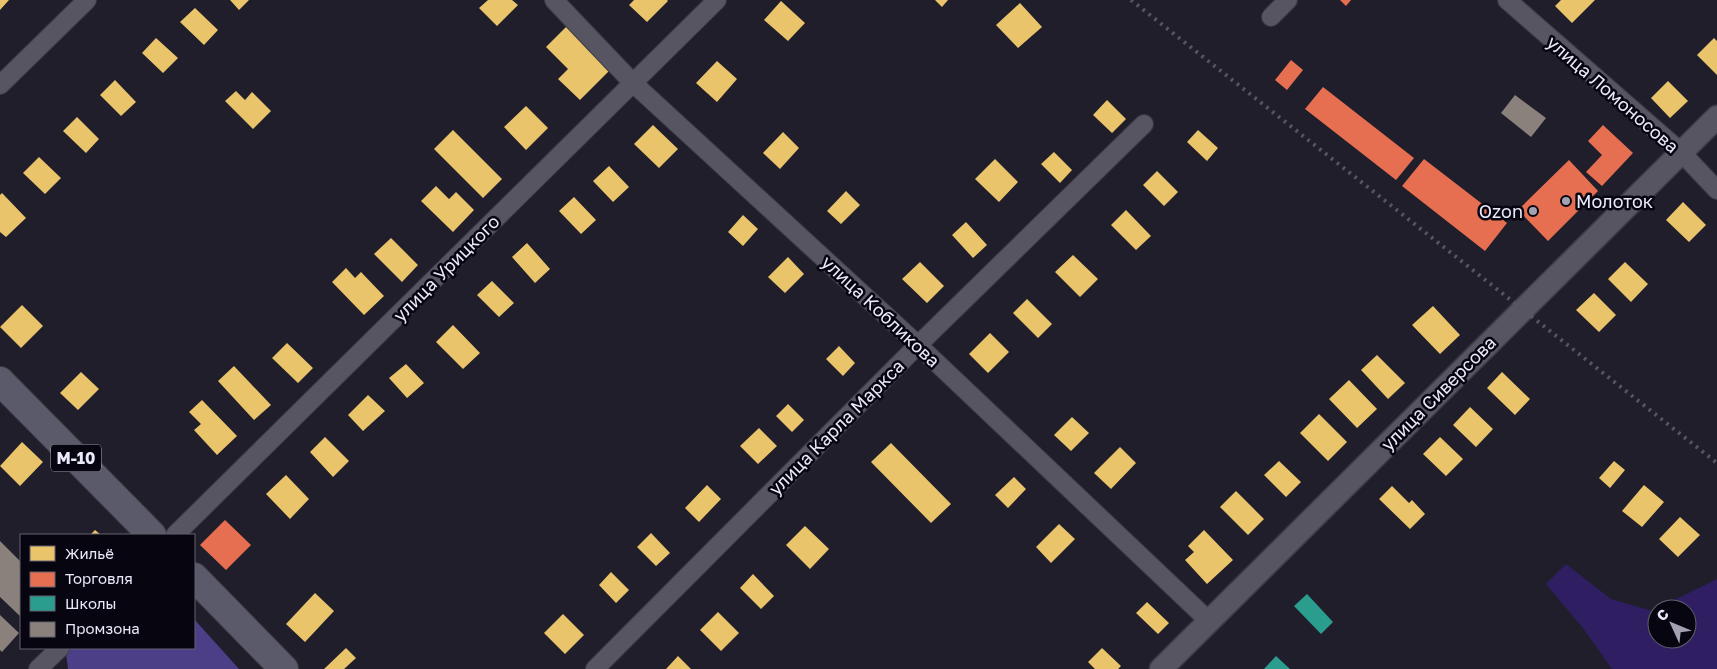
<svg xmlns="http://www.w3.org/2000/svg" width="1717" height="669" viewBox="0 0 1717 669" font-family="'Golos Text',sans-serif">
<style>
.green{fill:#2f1e61;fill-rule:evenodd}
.forest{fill:#4c3f88}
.homes{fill:#e9c46a}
.shops{fill:#e76f51}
.schools{fill:#2a9d8f}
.industry{fill:#8a817c}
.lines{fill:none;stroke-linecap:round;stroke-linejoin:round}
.minor-casing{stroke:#3d3b47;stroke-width:20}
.tertiary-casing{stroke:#3d3b47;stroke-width:25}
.trunk-casing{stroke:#3d3b47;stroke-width:30}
.minor{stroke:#565561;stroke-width:18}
.tertiary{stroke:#565561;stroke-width:22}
.trunk{stroke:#5b5a6a;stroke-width:28}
.rail{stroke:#575561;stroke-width:4;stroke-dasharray:2.5 5;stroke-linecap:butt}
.poi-dot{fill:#a3a2b2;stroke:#070610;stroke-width:2}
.labels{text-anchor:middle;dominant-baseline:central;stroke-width:5;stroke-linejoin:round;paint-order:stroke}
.shield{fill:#070610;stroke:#a6a5b4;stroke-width:1}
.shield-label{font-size:16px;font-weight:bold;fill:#eae9fb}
.street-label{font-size:18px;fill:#eae9fb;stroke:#070610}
.poi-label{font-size:18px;fill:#eae9fb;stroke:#070610;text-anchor:start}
</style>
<rect width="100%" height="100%" fill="#201e2b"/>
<path class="green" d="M1566 564 1611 599 1652 611 1717 579V669H1612L1583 628 1546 584ZM1657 609H1687V639H1657Z"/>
<path class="forest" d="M194 619 239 669H68L66 653 71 648H194Z"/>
<path class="homes" d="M0 0H9L0 10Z
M230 0H249L239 10Z
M488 0H512L518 5 497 26 479 8Z
M634 0H667L668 1 647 22 629 5Z
M935 0H948L942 7Z
M1561 0H1595L1572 23 1555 6Z
M781 1 805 23 788 41 764 20Z
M1020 3 1042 27 1018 48 996 25Z
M195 8 218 30 204 45 180 22Z
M567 26 611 69 580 100 558 79 568 69 546 47Z
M156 38 178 58 163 73 142 53Z
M1714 38 1717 41V75L1697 55Z
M717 61 737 79 717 102 696 83Z
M115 80 136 102 121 116 100 95Z
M1668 81 1688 101 1670 118 1651 98Z
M236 91 245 100 252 92 271 111 253 129 225 101Z
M1107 100 1126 119 1112 133 1093 115Z
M526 106 548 128 526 150 504 127Z
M77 117 99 139 86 153 63 131Z
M653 125 678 149 659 168 634 144Z
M453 130 502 179 483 198 434 149Z
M1198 130 1218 148 1207 161 1187 142Z
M783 132 799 148 780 169 763 153Z
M1054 152 1072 170 1060 183 1041 164Z
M39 157 61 178 45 194 23 173Z
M995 159 1018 182 999 202 975 179Z
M609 166 629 187 613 202 593 181Z
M1157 171 1178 192 1164 206 1143 185Z
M436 186 449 199 456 192 474 210 453 232 421 201Z
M846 191 860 205 841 224 827 211Z
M2 193 26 218 6 237 0 232V195Z
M574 197 596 220 581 234 559 211Z
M1683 202 1706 225 1689 242 1666 220Z
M1126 210 1151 236 1136 250 1111 225Z
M743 215 758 229 743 246 728 232Z
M966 222 987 245 973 258 952 235Z
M391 238 418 265 402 282 374 254Z
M527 243 550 269 535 283 512 257Z
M1073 255 1098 279 1080 297 1055 272Z
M788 257 804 274 785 293 768 277Z
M920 262 944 286 927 303 902 279Z
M1625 262 1648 284 1631 302 1608 279Z
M346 268 355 278 361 272 384 296 364 315 332 282Z
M492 281 514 303 499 317 477 295Z
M1594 293 1616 315 1599 332 1576 310Z
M1027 299 1052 324 1038 338 1013 313Z
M22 305 43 326 21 348 0 327Z
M1433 306 1460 335 1440 354 1412 325Z
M453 325 480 353 463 369 436 342Z
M990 333 1009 352 988 373 969 354Z
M287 343 313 368 298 383 272 358Z
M839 346 855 363 843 376 826 359Z
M1377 355 1405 383 1388 399 1361 370Z
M406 364 424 383 407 398 389 378Z
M234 366 271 405 254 420 218 381Z
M81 372 99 389 78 410 60 393Z
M1502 372 1530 399 1515 415 1487 388Z
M1349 380 1377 409 1357 428 1329 399Z
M368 395 385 411 363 431 348 415Z
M202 400 237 436 217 455 194 430 201 424 189 412Z
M788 404 804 420 792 432 776 416Z
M1470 407 1493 429 1476 447 1453 425Z
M1319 414 1347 442 1328 461 1300 433Z
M1072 417 1089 433 1071 451 1054 435Z
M759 428 777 446 758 464 740 446Z
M325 437 349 461 333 477 310 452Z
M1440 437 1463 459 1446 476 1423 454Z
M22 442 43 462 20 486 0 466Z
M891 443 951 504 931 523 871 462Z
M1120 447 1136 463 1111 489 1094 473Z
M1279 461 1301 482 1286 497 1264 475Z
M1614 461 1625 470 1610 488 1599 478Z
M286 475 309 499 290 519 266 494Z
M1014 477 1026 489 1008 508 995 495Z
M707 485 721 499 699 522 685 508Z
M1644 485 1664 502 1642 527 1622 511Z
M1392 486 1409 503 1412 500 1425 514 1410 529 1379 499Z
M1236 491 1264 519 1248 535 1220 507Z
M1680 517 1700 535 1678 557 1659 539Z
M1059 524 1075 539 1051 563 1036 547Z
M805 526 829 549 810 569 786 545Z
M95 530 101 535H90Z
M1204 530 1233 560 1207 584 1185 560 1194 552 1188 546Z
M651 533 670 553 656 566 637 547Z
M611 572 629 590 616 603 599 585Z
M753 574 774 596 761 609 740 588Z
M315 593 334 611 305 642 286 624Z
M1147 602 1169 623 1158 634 1136 613Z
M718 612 739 633 721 651 700 630Z
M563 614 584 635 565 654 544 633Z
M346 648 356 658 344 669H324Z
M1102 648 1121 666 1118 669H1095L1088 662Z
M678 656 691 669H666Z"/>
<path class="shops" d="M1340 0H1351L1346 6Z
M1291 60 1303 70 1287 90 1275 80Z
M1323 87 1414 158 1396 180 1305 109Z
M1603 125 1633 153 1602 186 1586 172 1602 155 1588 141Z
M1424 159 1507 223 1485 251 1402 186Z
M1569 160 1598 191 1548 241 1518 210Z
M225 520 251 545 226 570 200 545Z"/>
<path class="schools" d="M1307 594 1333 622 1321 634 1294 606Z
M1276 656 1290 669H1264Z"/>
<path class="industry" d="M1515 95 1546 118 1531 137 1501 113Z
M0 541 21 562V617L0 597Z
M0 615 19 633 2 652 0 650Z"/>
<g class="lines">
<defs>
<path id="minor" d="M554 0 633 83 918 345 1209 621
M1507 0 1681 152 1717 190
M1271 17 1288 0
M0 85 87 0
M175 535 717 0
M38 669 60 648
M595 669 918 345 1144 124"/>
<path id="tertiary" d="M1161 669 1717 117"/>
<path id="trunk" d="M0 381 152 535
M194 577 284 669"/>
</defs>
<use href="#minor" class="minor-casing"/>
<use href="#tertiary" class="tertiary-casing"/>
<use href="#trunk" class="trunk-casing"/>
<use href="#minor" class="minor"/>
<use href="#tertiary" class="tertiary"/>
<use href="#trunk" class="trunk"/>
<path class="rail" d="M1131 0 1717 463"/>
</g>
<g class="poi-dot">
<circle cx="1566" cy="201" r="5"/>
<circle cx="1533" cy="211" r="5"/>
</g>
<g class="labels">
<rect class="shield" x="51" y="444.5" width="50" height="27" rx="4"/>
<g class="shield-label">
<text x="76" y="458">М-10</text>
</g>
<g class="street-label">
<text transform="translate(1613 94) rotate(41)">улица Ломоносова</text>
<text transform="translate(446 268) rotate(-45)">улица Урицкого</text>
<text transform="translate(881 311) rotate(43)">улица Кобликова</text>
<text transform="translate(1438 393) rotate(-45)">улица Сиверсова</text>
<text transform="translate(836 427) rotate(-45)">улица Карла Маркса</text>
</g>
<g class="poi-label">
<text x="1576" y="201">Молоток</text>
<text x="1523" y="211" text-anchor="end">Ozon</text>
</g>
</g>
<rect x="20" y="534" width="175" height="115" fill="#070610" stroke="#62616e"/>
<rect x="30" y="546" width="25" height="15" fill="#e9c46a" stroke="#62616e"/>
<text x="65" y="559" font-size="15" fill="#eae9fb">Жильё</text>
<rect x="30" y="572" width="25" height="15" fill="#e76f51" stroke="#62616e"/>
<text x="65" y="584" font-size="15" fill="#eae9fb">Торговля</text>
<rect x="30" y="596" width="25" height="15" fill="#2a9d8f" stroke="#62616e"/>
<text x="65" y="609" font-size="15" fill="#eae9fb">Школы</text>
<rect x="30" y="622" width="25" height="15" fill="#8a817c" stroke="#62616e"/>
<text x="65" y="634" font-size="15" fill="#eae9fb">Промзона</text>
<g transform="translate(1672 624) rotate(314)"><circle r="24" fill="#070610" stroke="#62616e"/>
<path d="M0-4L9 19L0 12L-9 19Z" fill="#a3a2b2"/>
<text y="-8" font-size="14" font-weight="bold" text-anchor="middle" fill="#eae9fb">С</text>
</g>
</svg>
